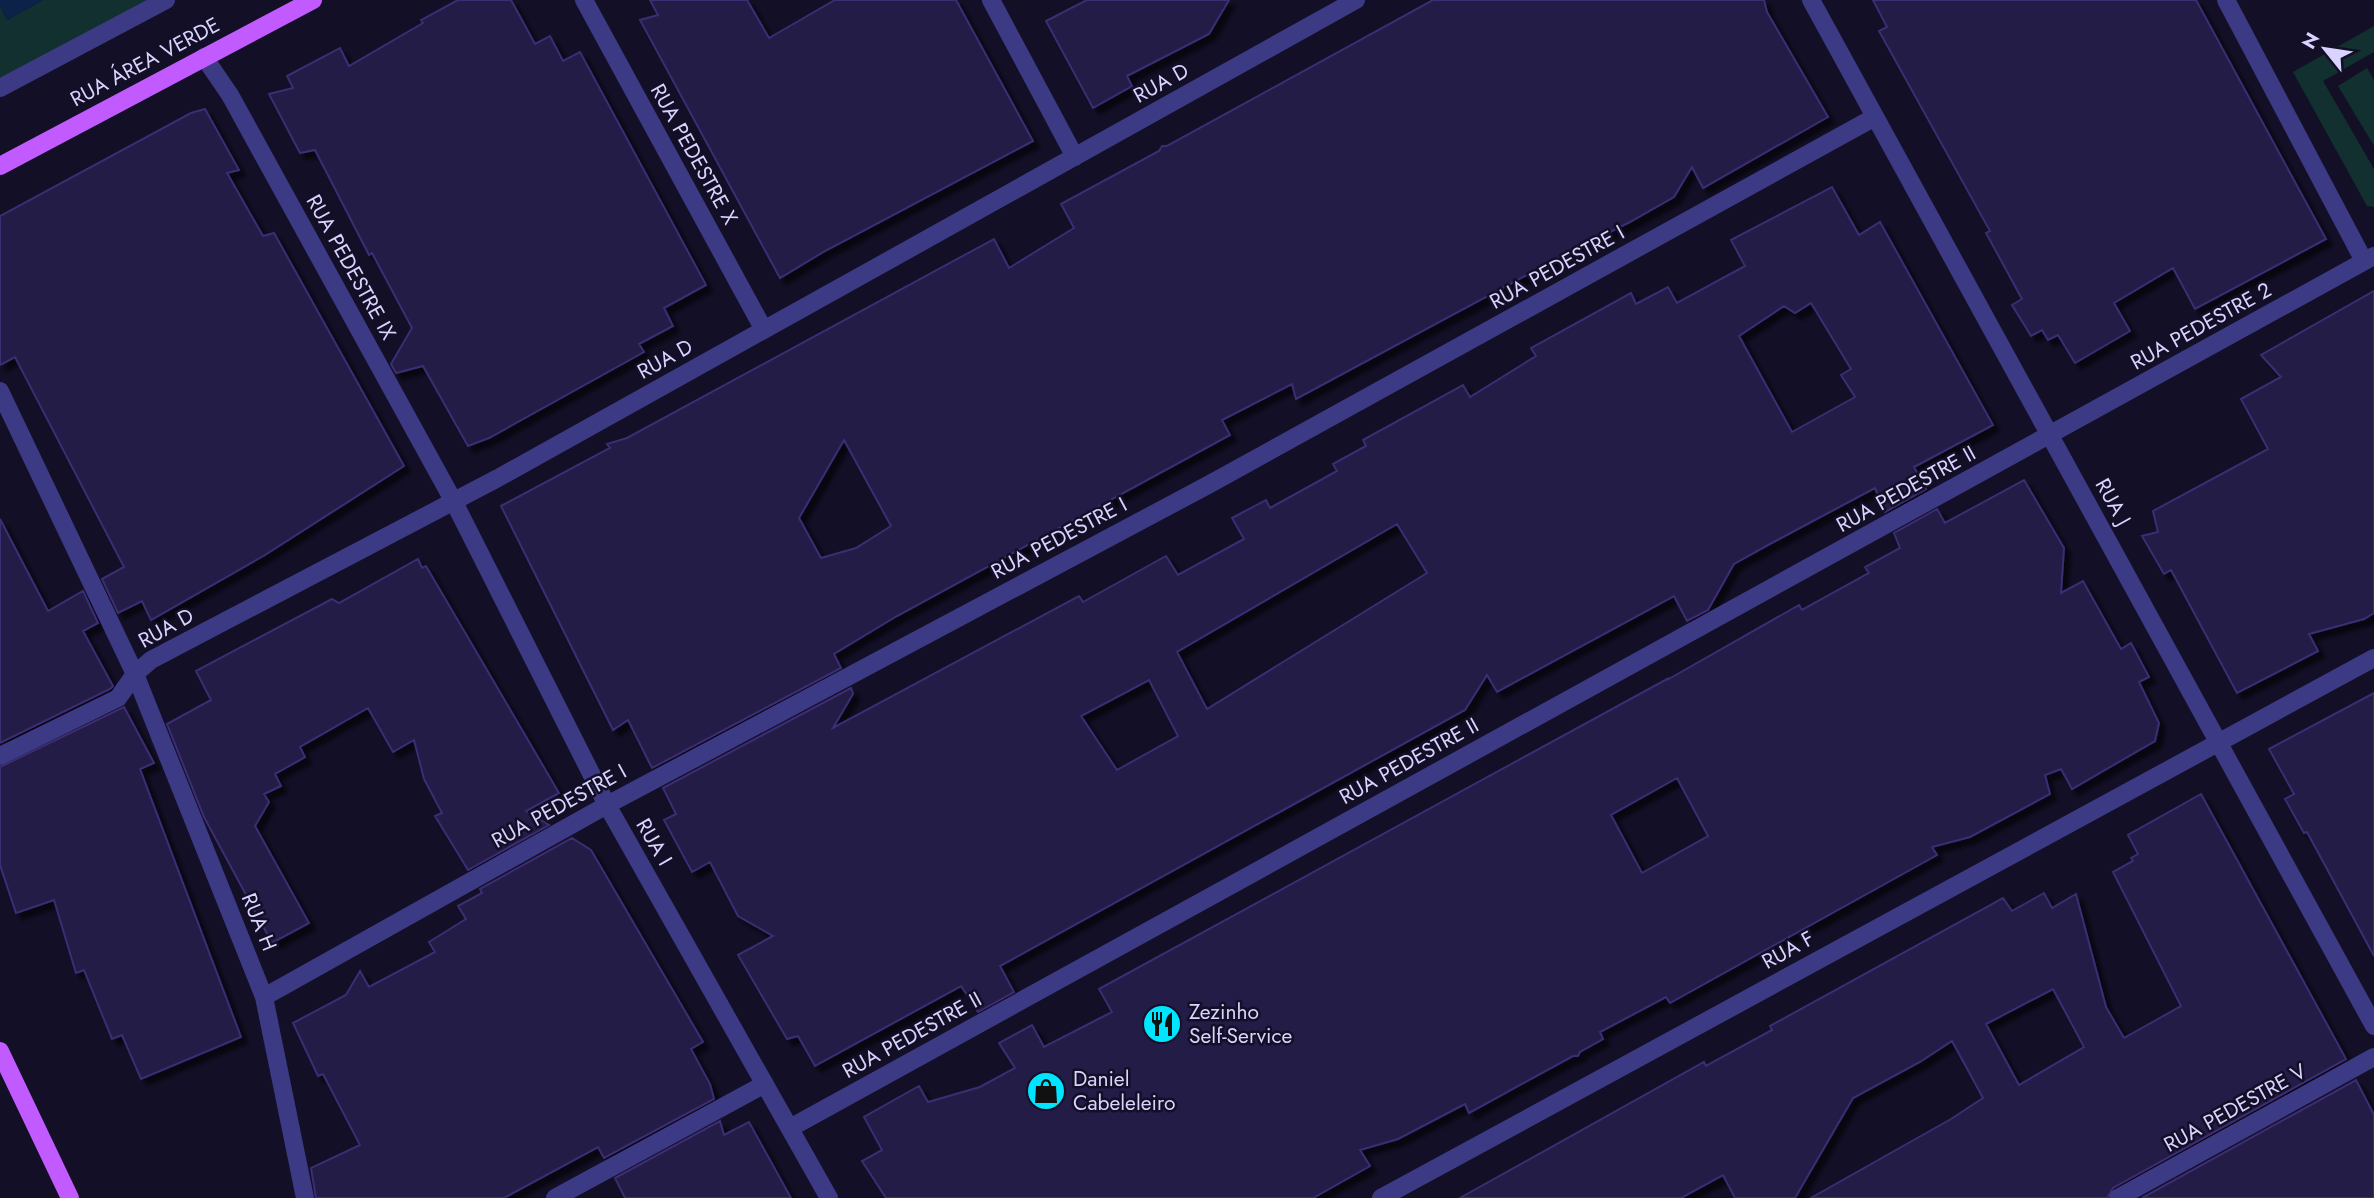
<svg xmlns="http://www.w3.org/2000/svg" width="2374" height="1198" viewBox="0 0 2374 1198" font-family="Jost,sans-serif">
<style>
.green{fill:#12302f}
.water{fill:#0c2248}
.building{fill:#241b47;stroke:#3b2d73;stroke-width:2;fill-rule:evenodd;filter:url(#shadow)}
.lines{fill:none;stroke-linecap:round;stroke-linejoin:round}
.minor{stroke:#3d3a85;stroke-width:18}
.major{stroke:#c25bff;stroke-width:18}
.labels{text-anchor:middle;dominant-baseline:central;stroke-width:5;stroke-linejoin:round;paint-order:stroke}
.street-label{font-size:21px;fill:#d9d4ff;stroke:#130f26}
.poi-label{font-size:21px;fill:#d9d4ff;stroke:#130f26;text-anchor:start}
</style>
<defs>
<filter id="shadow"><feDropShadow dx="6" dy="6" stdDeviation="2" flood-color="#0009"/></filter>
</defs>
<rect width="100%" height="100%" fill="#130f26"/>
<path class="green" d="M43 0H166L0 88V6L7 20Z
M2374 26V52L2323 81 2374 169V207L2367 206 2293 72Z
M2367 68 2374 80V146L2338 86Z"/>
<path class="water" d="M0 0H43L7 20 0 6Z"/>
<path class="building" d="M458 0H511L535 44 550 36 563 61 580 52 706 285 664 308 673 326 639 344 644 352 489 438 468 446 423 366 396 373 391 364 412 328 372 253 369 255 315 150 300 153 269 94 293 88 287 76 340 48 349 66 423 23 421 20Z
M650 0H747L769 38 835 0H956L1033 141 825 251 780 278 640 20 658 15Z
M1087 0H1229L1209 34 1127 76 1132 86 1093 108 1046 21Z
M1433 0H1764L1767 12 1828 117 1703 188 1692 167 1674 197 1628 223 1566 254 1296 399 1292 384 1222 420 1230 435 897 616 834 654 841 668 652 768 628 720 613 730 501 506 610 448 607 444 627 438 994 239 1009 268 1074 228 1061 204 1159 151 1162 146H1167ZM844 440 891 526 856 548 821 558 799 518Z
M1873 0H2196L2326 239 2195 309 2173 268 2114 303 2130 331 2075 363 2058 335 2048 340 2042 330 2031 336 2012 305 2022 299 1986 233 1990 231 1879 31 1887 27Z
M205 109 239 170 227 173 263 236 274 233 404 466 265 555 151 620 142 601 118 613 102 579 124 567 15 357 0 365V216L191 113Z
M1832 187 1859 235 1880 222 1993 425 1914 467 1926 489 1885 512 1875 488 1768 545 1734 564 1708 610 1687 621 1674 596 1497 692 1487 675 1465 710 1000 966 1014 992 978 1012 961 986 815 1066 798 1036 787 1039 738 955 773 936 738 916 710 862 692 872 664 820 676 814 663 788 851 688 853 694 833 728 1079 596 1083 602 1166 556 1178 575 1244 539 1232 518 1266 500 1270 508 1337 471 1333 464 1366 446 1363 440 1463 385 1470 397 1536 356 1531 348 1631 293 1636 304 1668 287 1677 303 1745 266 1731 240ZM1811 303 1851 369 1841 375 1855 397 1792 432 1739 336 1784 306 1795 313ZM1397 524 1427 573 1207 709 1177 652ZM1149 680 1178 736 1117 770 1081 716Z
M2374 291V613L2364 619 2309 634 2318 651 2237 693 2171 570 2164 574 2142 536 2158 532 2153 511 2268 449 2241 399 2281 377 2261 355Z
M2024 480 2064 548 2061 593 2083 581 2121 649 2131 643 2149 677 2139 682 2159 723 2155 741 2072 789 2061 769 2045 775 2050 794 1970 837 1932 847 1937 855 1670 1003 1666 997 1600 1032 1603 1039 1580 1052 1578 1056H1573L1469 1113 1465 1104 1398 1139 1360 1150 1370 1166 1313 1198H886L862 1161 882 1150 864 1117 919 1086 928 1102 980 1087 1015 1068 999 1043 1032 1025 1044 1047 1112 1012 1099 989 1669 678 1667 680 1799 605 1802 610 1869 573 1865 567 1900 548 1894 533 1937 509 1945 523ZM1677 778 1708 836 1642 873 1611 815Z
M0 519 48 611 83 591 98 623 83 631 113 686 110 689 0 743Z
M418 559 422 568 426 566 559 793 526 811 549 825 468 870 435 816 442 813 424 779 414 740 393 752 368 708 300 747 305 757 275 774 281 786 264 794 269 802 255 826 309 923 272 943 204 817 167 724 211 700 196 671 332 599 339 603Z
M2374 693V956L2307 832 2304 833 2285 799 2294 794 2269 749Z
M124 707 154 763 140 769 241 1037 141 1079 122 1035 112 1039 84 970 76 973 54 900 16 913 0 865V767Z
M2201 794 2346 1059 2113 1188 2107 1198H1811L1951 1119 1983 1098 1952 1041 1920 1062 1853 1098 1795 1198H1735L1723 1175 1681 1198H1460L1704 1062 1706 1066 1772 1030 1770 1026 2003 898 2012 911 2044 893 2052 908 2076 894 2106 1007 2124 1038 2181 1006 2113 872 2133 861 2131 858 2138 854 2128 835ZM2053 989 2084 1047 2019 1085 1986 1024Z
M572 838 591 850 703 1042 691 1049 710 1084 714 1099 604 1158 598 1147 504 1198H316L311 1168 360 1145 323 1074 318 1076 293 1023 346 995 360 971 369 987 435 952 429 942 466 919 458 906 482 893 480 889Z
M2356 1080 2374 1115V1198H2142Z
M720 1121 724 1135 749 1122 791 1198H625L615 1178Z"/>
<g class="lines">
<path class="minor" d="M584 0 764 330
M991 0 1075 157
M1811 0 2374 1026
M2226 0 2364 261
M204 57 230 95 454 502 607 805 829 1198
M0 88 166 0
M0 391 135 674 264 997 305 1198
M0 756 118 698 135 674 151 660 498 478 1356 0
M264 997 607 805 1208 485 1875 117
M790 1128 2374 256
M555 1198 765 1084
M1381 1198 2374 658
M2118 1198 2374 1057"/>
<path class="major" d="M0 166 313 0
M0 1051 70 1198"/>
</g>
<defs>
<symbol id="restaurant-disc" viewBox="-11 -11 22 22"><circle r="9.5" fill="#00e5ff" stroke="#130f26"/><path d="M-5-6h1v4h1v-4h1v4h1v-4h1v5L-1.5 .5V6h-2V.5L-5-1ZM5-6V6H3V1.5H1.5Q1.5-4 5-6Z" fill="#111"/></symbol>
<symbol id="shop-disc" viewBox="-11 -11 22 22"><circle r="9.5" fill="#00e5ff" stroke="#130f26"/><path d="M-5-2.5h2.3a2.7 3.5 0 0 1 5.4 0H5L5.5 6h-11ZM-1.5-2.5h3a1.5 2.3 0 0 0-3 0Z" fill="#111"/></symbol>
</defs>
<g fill-rule="evenodd">
<use href="#restaurant-disc" x="1140" y="1002" width="44" height="44"/>
<use href="#shop-disc" x="1024" y="1069" width="44" height="44"/>
</g>
<g class="labels">
<g class="street-label">
<text transform="translate(145 62) rotate(-28)">RUA ÁREA VERDE</text>
<text transform="translate(1161 83) rotate(-29)">RUA D</text>
<text transform="translate(694 154) rotate(61)">RUA PEDESTRE X</text>
<text transform="translate(351 267) rotate(61)">RUA PEDESTRE IX</text>
<text transform="translate(1557 267) rotate(-29)">RUA PEDESTRE I</text>
<text transform="translate(2201 326) rotate(-29)">RUA PEDESTRE 2</text>
<text transform="translate(665 359) rotate(-29)">RUA D</text>
<text transform="translate(1906 489) rotate(-29)">RUA PEDESTRE II</text>
<text transform="translate(2113 502) rotate(61)">RUA J</text>
<text transform="translate(1059 538) rotate(-28)">RUA PEDESTRE I</text>
<text transform="translate(166 628) rotate(-29)">RUA D</text>
<text transform="translate(1409 761) rotate(-29)">RUA PEDESTRE II</text>
<text transform="translate(559 806) rotate(-29)">RUA PEDESTRE I</text>
<text transform="translate(654 842) rotate(60)">RUA I</text>
<text transform="translate(259 922) rotate(68)">RUA H</text>
<text transform="translate(1788 950) rotate(-29)">RUA F</text>
<text transform="translate(912 1035) rotate(-29)">RUA PEDESTRE II</text>
<text transform="translate(2235 1108) rotate(-29)">RUA PEDESTRE V</text>
</g>
<g class="poi-label">
<text x="1189" y="1012">Zezinho<tspan x="1189" dy="24">Self-Service</tspan></text>
<text x="1073" y="1079">Daniel<tspan x="1073" dy="24">Cabeleleiro</tspan></text>
</g>
</g>
<g transform="translate(2325 49) rotate(300)" stroke="#130f26" stroke-width="5" paint-order="stroke">
<path d="M0-5L12 26L0 18L-12 26Z" fill="#d9d4ff"/>
<text y="-10" font-size="19" font-weight="bold" text-anchor="middle" fill="#d9d4ff">N</text>
</g>
</svg>
